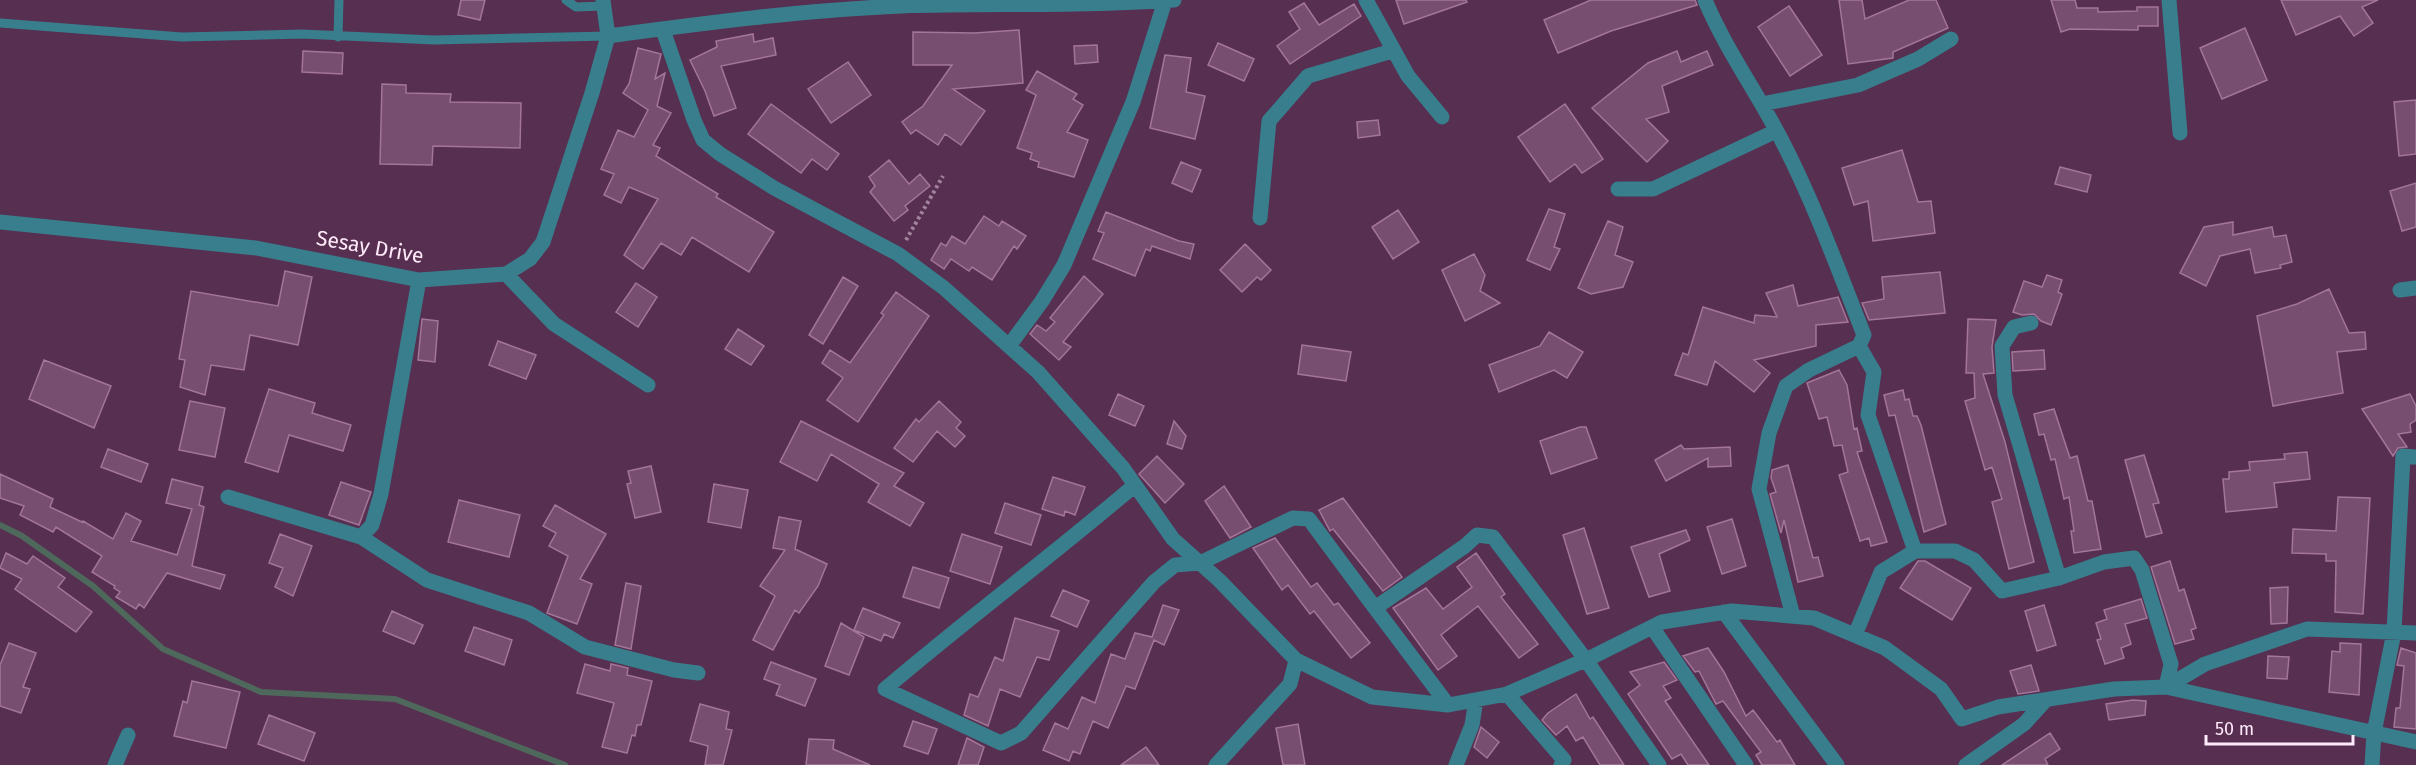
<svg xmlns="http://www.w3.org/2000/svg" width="2416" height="765" viewBox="0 0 2416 765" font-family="'Fira Sans',sans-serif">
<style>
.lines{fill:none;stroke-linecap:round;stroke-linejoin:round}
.stream{stroke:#4f685c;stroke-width:6}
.building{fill:#784e70;stroke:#a27599;stroke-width:1.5}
.path{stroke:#a2839c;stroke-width:4;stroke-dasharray:3 3;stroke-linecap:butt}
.service{stroke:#387e8d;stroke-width:9}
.minor{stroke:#387e8d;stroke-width:15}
.labels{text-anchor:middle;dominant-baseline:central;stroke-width:5;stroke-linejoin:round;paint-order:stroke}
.street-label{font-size:21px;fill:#ffeafa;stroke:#572f50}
</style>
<rect width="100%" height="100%" fill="#572f50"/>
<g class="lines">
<path class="stream" d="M0 525 22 536 93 586 163 649 261 692 395 699 565 765"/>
</g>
<path class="building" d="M461 0H485L480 20 458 15Z
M1396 0H1466L1467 2 1404 24Z
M1591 0H1695L1697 5 1611 31 1558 53 1544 20Z
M1839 0H1862L1865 19 1909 0H1936L1948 28 1893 52V58L1848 64Z
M2051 0H2075L2077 8H2098V12L2137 11V7H2158V26H2138V30L2070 29 2061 32Z
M2281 0H2378L2362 7 2373 23 2354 36 2340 16 2296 35Z
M1304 3 1319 25 1354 4 1361 16 1290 64 1277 46 1300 29 1289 12Z
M1789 6 1822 55 1790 76 1758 27Z
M2245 28 2267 80 2222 99 2200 48Z
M1019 30 1023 83 953 89 985 111 961 145 945 134 938 145 916 130 911 134 902 122 923 106 952 65H913V32L975 33Z
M753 34 754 42 773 38 776 55 721 66 736 108 714 116 705 91 690 60 717 47 716 41Z
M1218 43 1254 59 1244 81 1208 65Z
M1097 45 1098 62 1075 64 1074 46Z
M638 48 661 54 655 79 665 73 657 106 671 113 653 145 660 148 656 156 718 194 716 197 774 232 749 272 692 237 681 255 661 243 643 269 624 255 658 199 629 187 621 203 604 195 614 174 601 169 618 130 634 137 648 110 623 93 629 84Z
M303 51 343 53 342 74 302 72Z
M1677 51 1681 62 1707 51 1713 65 1662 86 1669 112 1646 119 1668 141 1647 162 1592 108 1648 63Z
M1165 55 1191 58 1186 92 1205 96 1195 139 1150 128Z
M848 62 871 95 831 123 808 89Z
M1037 71 1077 94 1073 99 1083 105 1067 132 1088 140 1074 177 1038 167 1039 162 1030 159 1032 153 1017 148 1036 95 1026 90Z
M382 84 406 85V93L451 94 450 102 521 103 520 148 433 146 432 165 380 164Z
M2416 100V154L2399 156 2394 102Z
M771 104 839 154 827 170 812 159 801 173 748 134Z
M1565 104 1603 159 1582 173 1575 164 1550 182 1518 137Z
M1378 120 1380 135 1358 138 1357 122Z
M1902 150 1918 202 1931 201 1935 233 1873 241 1868 201 1854 205 1842 168Z
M889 160 909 184 920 174 930 186 905 206 908 210 894 221 870 192 875 186 869 177Z
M1181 162 1201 170 1192 192 1172 183Z
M2060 167 2091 175 2087 192 2055 184Z
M2416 183V227L2402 231 2390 191Z
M1549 209 1565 214 1554 247 1560 249 1550 270 1527 260Z
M1398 210 1419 242 1393 259 1372 227Z
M1106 212 1179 241 1194 244 1190 259 1152 246 1150 251 1146 249 1135 276 1093 259 1104 233 1098 231Z
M984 216 999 226 1002 221 1026 236 1017 249 1014 246 992 280 972 267 969 271 951 259 944 269 931 260 941 243 946 246 952 236 965 244Z
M1608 221 1623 227 1615 255 1633 262 1623 287 1591 294 1578 288Z
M2233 222V235L2272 227 2274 237 2286 235 2292 262 2280 265 2281 268 2255 273 2250 249 2220 256 2206 286 2180 273 2204 227Z
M1245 244 1271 270 1261 280 1257 277 1242 292 1220 270Z
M1474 254 1485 275 1480 291 1500 303 1465 321 1442 270Z
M285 271 312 277 298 345 250 335 244 370 211 365 205 395 180 387 185 360 179 359 191 291 278 306Z
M1940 272 1945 313 1869 320 1862 303 1884 299 1882 277Z
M2047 275 2062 280 2058 292 2062 294 2051 325 2041 321 2034 314 2022 315 2013 312 2024 281 2042 287Z
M1084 276 1103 294 1063 342 1071 347 1059 360 1030 334 1037 325 1046 331 1055 322 1050 318Z
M843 277 858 286 823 344 809 335Z
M636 283 657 297 638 327 616 312Z
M1793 285 1798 306 1838 297 1848 322 1816 325V346L1754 360 1770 373 1754 392 1715 361 1707 385 1675 375 1683 353 1688 355 1703 307 1754 323 1755 315 1777 317 1766 293Z
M2329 289 2349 333 2365 332 2366 349 2337 352 2343 393 2273 406 2257 316 2297 304Z
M896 292 929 316 858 422 827 400 843 378 822 363 830 350 850 363 884 315 881 313Z
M422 319 438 321 435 362 418 360Z
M1968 319 1996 320 1992 347 1994 373 1983 374 2005 442 2034 562 2009 569 1992 502 2002 499 1992 467 1985 470 1965 401 1975 398 1974 373H1966Z
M738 329 764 346 751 365 725 349Z
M1549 332 1583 352 1567 378 1554 370 1499 392 1489 365 1540 346Z
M498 341 536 355 526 379 489 365Z
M1302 345 1351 352 1346 381 1298 374Z
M2044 350 2045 369 2013 371 2012 352Z
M44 360 111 386 94 428 29 399Z
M1839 370 1847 385 1854 429 1857 428 1862 451 1857 452 1887 542 1871 546 1869 538 1860 541 1839 475 1848 472 1842 445 1834 446 1827 417 1819 419 1807 383Z
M269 389 315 403 312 413 351 425 343 451 289 435 278 472 245 462Z
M1903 390 1905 400 1909 399 1913 416H1917L1921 425 1946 524 1924 532 1895 415 1889 416 1884 395Z
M1118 394 1144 406 1135 426 1109 415Z
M2410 394 2416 406V420L2410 424 2411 432 2398 434 2407 447 2398 448 2393 456 2362 409Z
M190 401 225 408 215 457 179 450Z
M939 401 961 422 956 428 965 436 955 447 937 431 913 462 894 448 916 419 919 422Z
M2054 409 2070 458 2077 456 2088 501H2092L2101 549 2074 553 2071 531H2074L2069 497 2064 499 2055 459 2051 460 2044 434 2039 435 2034 414Z
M801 421 904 473 894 486 924 503 910 526 868 502 879 484 831 454 817 481 780 462Z
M1174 421 1186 436 1182 449 1167 444Z
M1580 427H1586L1597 458 1551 474 1540 441Z
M1681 445 1684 449 1730 447 1731 466 1708 467V458L1666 481 1655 460Z
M108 449 148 464 141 482 101 467Z
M2307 452 2310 479 2274 483 2277 507 2226 512 2223 479H2229V472L2250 470 2249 462 2285 459 2284 454Z
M2144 455 2159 503 2153 504 2162 533 2146 537 2125 460Z
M1157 456 1184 484 1165 503 1139 474Z
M1788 465 1813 558 1818 557 1823 576 1798 582 1784 520 1781 533 1770 494 1776 492 1771 478 1772 470Z
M651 466 661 512 635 518 627 484 631 483 628 471Z
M0 474 53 499 50 507 82 522 83 521 113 539 126 513 141 521 131 541 177 555 192 509 166 503 172 479 203 487 199 505 204 507 192 566 225 575 220 589 167 573 144 608 139 604 136 609 116 597 120 592 114 588 115 586 92 572 102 556 56 527 53 532 20 515 24 506 0 498Z
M1053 477 1085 487 1075 515 1065 511 1064 516 1042 509Z
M341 482 371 492 359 525 329 515Z
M714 484 748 490 741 528 708 522Z
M1224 486 1251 527 1230 538 1205 501Z
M2338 497 2370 498 2363 614 2335 612 2336 561H2326V554L2292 553 2293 529 2336 531Z
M1343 498 1402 577 1383 591 1333 529 1330 531 1319 510Z
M459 500 520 515 509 557 448 542Z
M1005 503 1041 515 1031 545 995 533Z
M555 505 606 534 580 579 592 584 577 624 547 613 568 556 549 546 556 533 543 526Z
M779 517 801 521 795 549 827 564 818 586 799 613 795 610 773 650 753 640 775 596 760 586 785 550 773 548Z
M1732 519 1746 566 1722 574 1707 527Z
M1584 528 1609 608 1587 614 1563 535Z
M1686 530 1690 540 1659 554 1670 591 1649 597 1631 547Z
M280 534 312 546 293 596 275 587 283 568 269 563Z
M962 534 1002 547 990 584 950 571Z
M1275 538 1311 587 1317 583 1334 605 1338 603 1370 643 1351 658 1314 611 1310 614 1288 585 1282 590 1253 548Z
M6 553 27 564 33 556 65 578 58 587 92 612 76 632 15 589 22 579 0 568Z
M1476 553 1505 594 1501 597 1538 644 1519 658 1478 606 1441 635 1457 656 1438 670 1393 608 1426 588 1443 609 1472 587 1457 567Z
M1918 561H1925L1971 588 1952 620 1900 588Z
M2170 561 2179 591 2184 589 2196 628 2191 630 2194 639 2175 644 2151 567Z
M913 567 949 578 939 608 903 597Z
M626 583 641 586 631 649 615 645Z
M2288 587 2287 623 2271 624 2270 588Z
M1063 590 1089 601 1077 627 1051 616Z
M2141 599 2147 618 2125 624 2131 644 2121 648 2124 658 2105 664 2097 640 2101 639 2096 623 2107 619 2104 610Z
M1163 605 1179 610 1164 645 1154 640 1135 689 1126 686 1108 728 1093 721 1080 754 1073 751 1069 761 1043 750 1055 723 1068 729 1082 697 1095 703 1111 654 1125 659 1135 633 1152 637Z
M2044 605 2056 645 2037 651 2025 611Z
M863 608 900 623 893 638 884 634 881 641 854 630Z
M392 611 423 625 414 644 383 631Z
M1015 618 1059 631 1049 660 1037 657 1020 697 1000 689 988 726 964 715 970 694 978 697 995 657 1003 661Z
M841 623 864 637 849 675 825 666Z
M474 627 512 640 504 665 465 651Z
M9 643 36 653 23 687 30 689 21 713 0 706V665Z
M2340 643 2361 644 2359 695 2329 692 2332 651 2340 652Z
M1708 648 1724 672 1746 716 1753 710 1777 742 1780 740 1795 765H1762L1756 755 1761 752 1723 701 1716 704 1699 671 1695 672 1683 656Z
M2401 648 2416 653V729L2394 727 2396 708H2400L2404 666 2397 665Z
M2268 656 2289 657 2287 679 2267 678Z
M771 662 816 679 805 706 776 695 780 685 764 679Z
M1664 662 1677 680 1663 686 1671 698 1665 701 1709 765H1688L1681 754 1672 759 1628 694 1640 685 1630 672Z
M585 664 610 671 611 664 628 668 627 675 652 681 641 725H637L635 736 632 735 627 753 602 747 614 703 577 693Z
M2031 665 2039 691 2018 694 2010 671Z
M192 681 240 692 226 748 174 736 183 701 187 703Z
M1576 694 1590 719 1593 717 1624 765H1600L1583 737 1576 741 1567 726 1556 735 1542 720 1548 713Z
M2133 700 2146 701 2145 715 2109 720 2106 704Z
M700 704 729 712 726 729 732 730 723 765H705L708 746 690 741Z
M269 715 315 733 304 761 258 744Z
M913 721 937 729 928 754 904 746Z
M1298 724 1305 765H1283L1276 728Z
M1481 727 1499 742 1487 758 1474 747Z
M2050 733 2060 749 2045 759 2048 765H2002Z
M967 738 984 747 978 765H958Z
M809 739 834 740 833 749 870 765H806Z
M1146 747 1159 765H1121Z"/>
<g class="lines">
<path class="path" d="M906 240 943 176"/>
<path class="service" d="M566 0 576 7 604 6
M0 23 182 37 302 34 434 40 608 36
M338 37 339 0"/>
<path class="minor" d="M1366 0 1408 76 1442 117
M1705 0C1725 48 1756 91 1780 137 1813 200 1838 269 1864 335L1859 346 1874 372 1868 415 1915 551 1881 572 1855 635
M2169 0 2180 133
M663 30 694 120 703 140 720 154 774 188 898 254 944 288 1038 372 1123 468 1173 539 1220 581 1296 660 1372 697 1448 705 1507 694 1592 657 1662 622 1732 611 1814 618 1885 648 1941 689 1962 719 1998 707 2114 689 2166 687 2416 742
M608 36C705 23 804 10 902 6 993 3 1083 7 1174 0
M1762 104 1858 85 1918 59 1951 39
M1618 189H1653L1776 131
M1260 218 1269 121 1308 76 1392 51
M0 222 256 248 419 280 506 274 530 259 543 242 592 93 608 36 603 0
M506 274 554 324 648 385
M2400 290 2416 288
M2031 323 2014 327 2002 346 2005 395 2059 578
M1009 346 1042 301 1064 265 1133 102 1165 1
M1135 485C1053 555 967 619 885 689L1001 743 1021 733 1154 582 1175 565 1200 563 1293 518 1309 519 1375 608
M228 497 361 537 372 525 381 494 419 280
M361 537 427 580 529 613 585 647 674 670 698 673
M1915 551H1955L1974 560 2002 591 2059 578 2104 562 2134 558 2142 570 2171 664 2166 687
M1724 612 1837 765
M1793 616 1759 489 1769 433 1786 386 1809 370 1859 346
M1652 627 1746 765
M2166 687 2205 664 2307 629 2416 633
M1507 694 1564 760 1561 765
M1448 705 1375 608 1465 546 1477 535 1493 537 1586 660 1659 765
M115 765 128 735
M1216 765 1290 684 1296 660
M1456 765 1472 725 1476 700
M1966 765 2024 724 2045 701
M2372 765 2374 733 2394 632 2403 456 2416 457"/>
</g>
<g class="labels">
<g class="street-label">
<text transform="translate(370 247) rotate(10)">Sesay Drive</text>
</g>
</g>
<path d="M2206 735v9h147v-9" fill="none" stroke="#ffeafa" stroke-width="3"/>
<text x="2215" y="735" font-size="18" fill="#ffeafa" stroke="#572f50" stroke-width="4.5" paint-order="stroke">50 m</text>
</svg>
